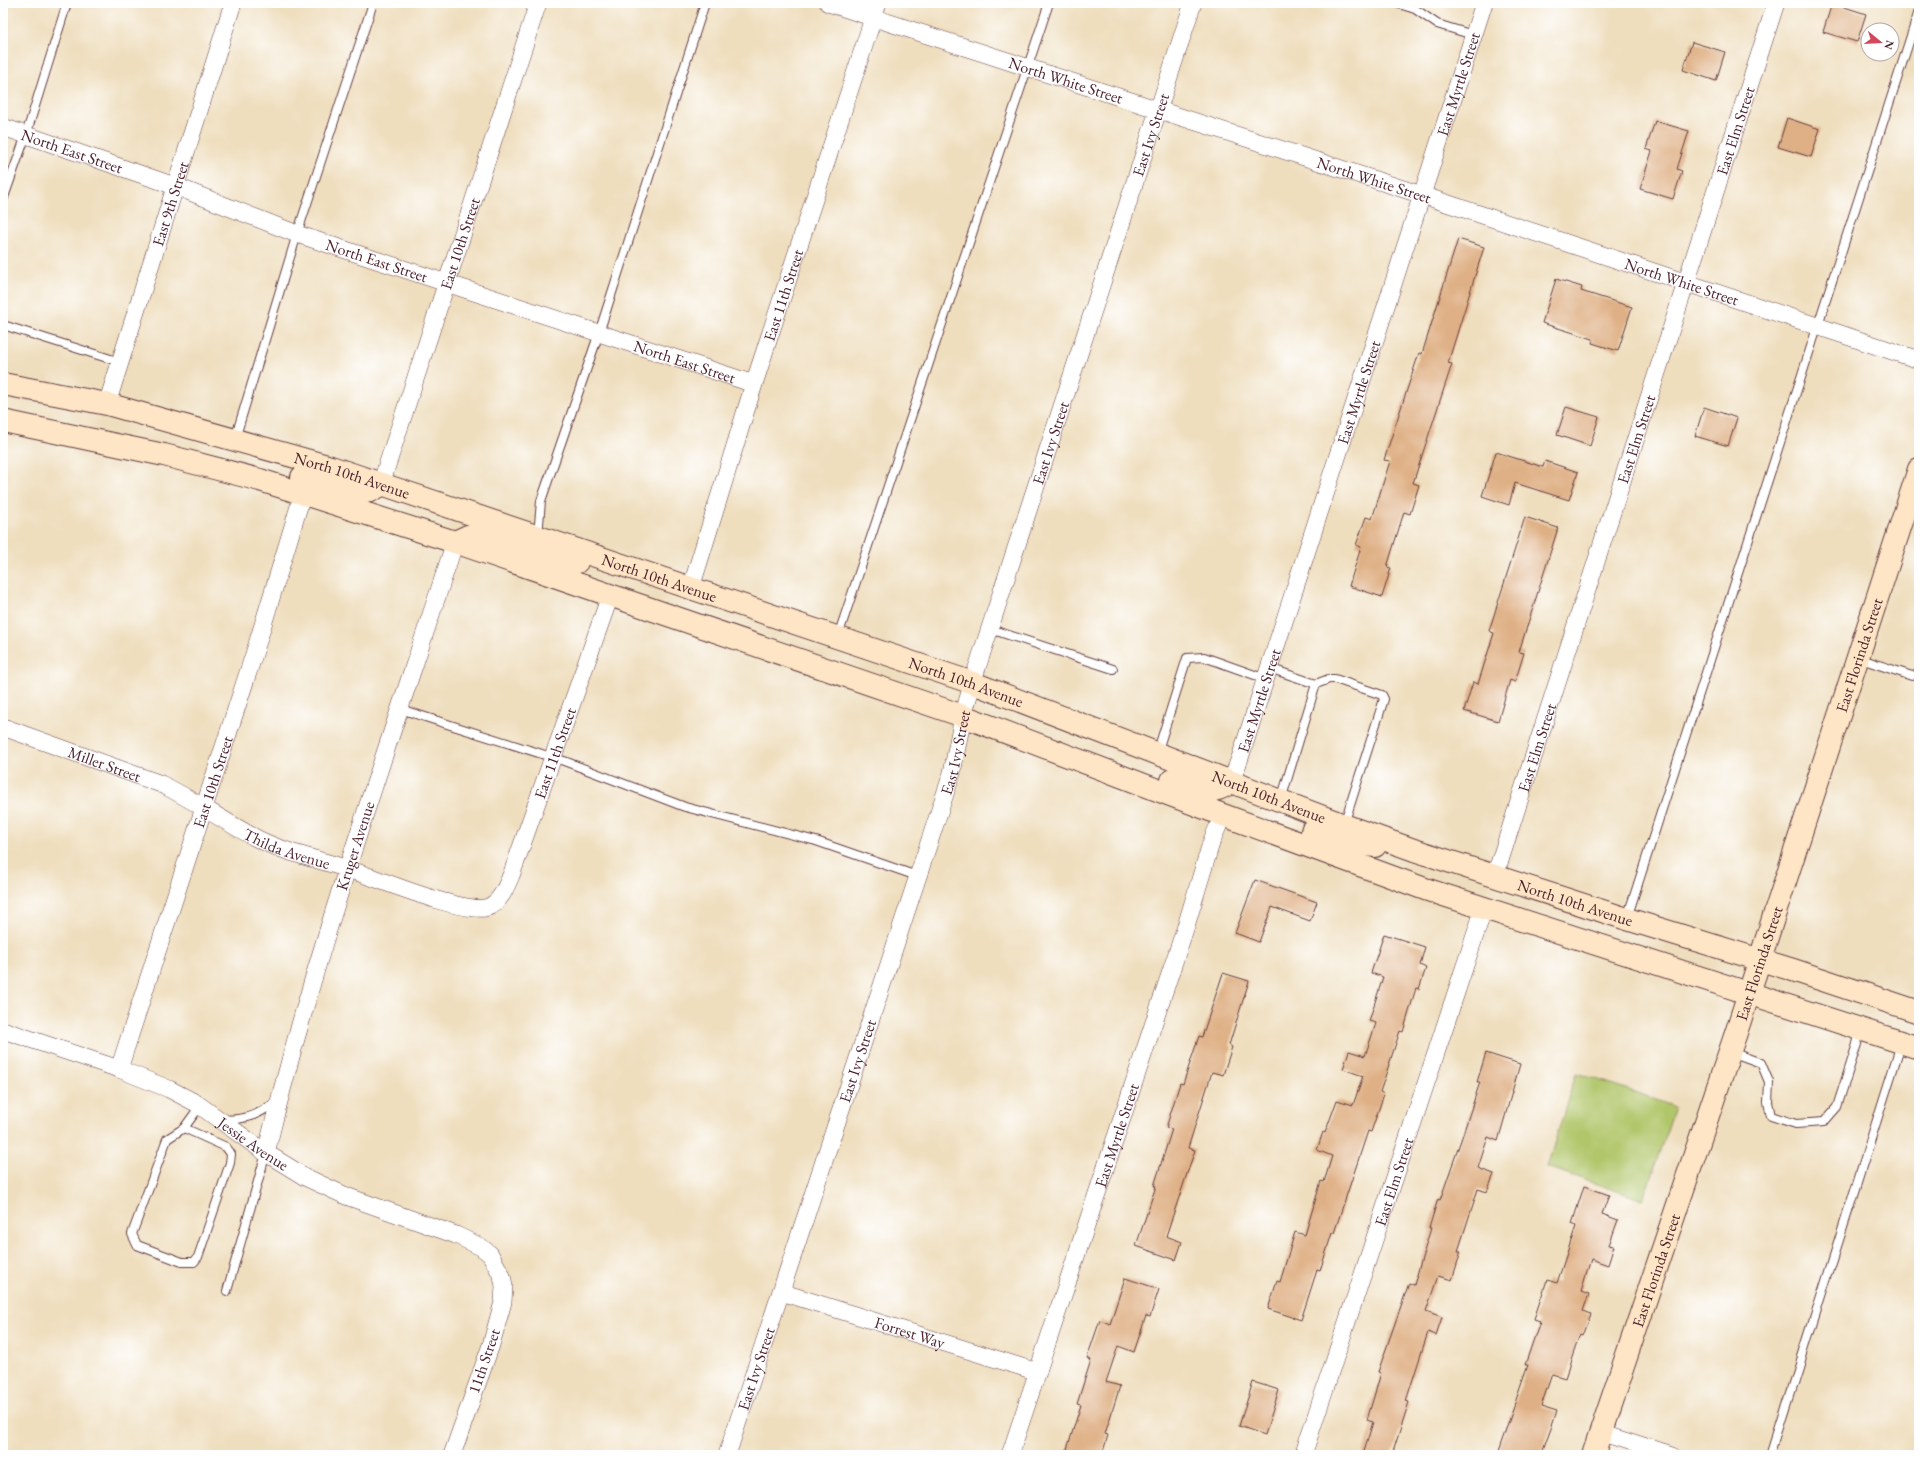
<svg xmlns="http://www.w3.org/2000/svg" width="1922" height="1458" viewBox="0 0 1922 1458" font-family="'EB Garamond',serif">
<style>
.green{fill:#b1c66a;stroke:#7e724a}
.building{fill:#dfb085}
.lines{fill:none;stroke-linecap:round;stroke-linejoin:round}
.lane-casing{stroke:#633c41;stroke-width:10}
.street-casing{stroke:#633c41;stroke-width:18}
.secondary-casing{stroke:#633c41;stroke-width:24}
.lane{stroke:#fff;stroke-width:8}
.street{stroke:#fff;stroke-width:17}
.secondary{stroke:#fde5c5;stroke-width:22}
.labels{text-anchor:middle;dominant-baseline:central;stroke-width:3;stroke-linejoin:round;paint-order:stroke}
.street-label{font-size:16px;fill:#4a1f2b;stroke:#fff}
</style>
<rect width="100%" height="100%" fill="#fff"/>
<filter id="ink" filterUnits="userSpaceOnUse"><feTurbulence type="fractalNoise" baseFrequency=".025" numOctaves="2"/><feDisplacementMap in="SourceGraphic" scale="8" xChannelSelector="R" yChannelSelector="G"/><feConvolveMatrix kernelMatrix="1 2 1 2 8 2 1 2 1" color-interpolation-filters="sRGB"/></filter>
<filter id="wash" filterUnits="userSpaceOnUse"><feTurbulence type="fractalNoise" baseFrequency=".012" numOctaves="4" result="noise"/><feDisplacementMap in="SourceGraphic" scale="16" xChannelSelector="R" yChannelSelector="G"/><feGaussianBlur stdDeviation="0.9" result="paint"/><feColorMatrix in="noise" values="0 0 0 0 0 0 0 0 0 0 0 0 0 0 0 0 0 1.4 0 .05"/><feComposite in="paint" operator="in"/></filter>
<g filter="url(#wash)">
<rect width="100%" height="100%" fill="#efdebe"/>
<path class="green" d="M1576 1073 1618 1086 1675 1107 1643 1200 1547 1167Z"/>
<g id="blocks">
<path class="building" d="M1832 3 1866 14 1857 42 1823 32Z
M1692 42 1725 52 1716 81 1683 70Z
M1787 118 1820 129 1811 157 1778 147Z
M1655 121 1689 131 1677 169 1682 171 1673 199 1640 189 1652 151 1646 149Z
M1458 239 1484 247 1448 363 1452 364 1413 483 1419 485 1410 514 1404 512 1387 567 1391 568 1382 597 1349 586 1361 547 1356 545 1366 517 1372 519 1390 461 1384 460 1419 353 1422 354Z
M1556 279 1582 287 1581 291 1632 307 1618 351 1592 343 1593 339 1542 323Z
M1566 407 1599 417 1590 446 1557 435Z
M1704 407 1737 418 1728 446 1695 436Z
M1496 452 1543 467 1545 461 1578 472 1569 500 1515 483 1509 505 1482 496Z
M1525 517 1558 528 1519 652 1524 653 1515 682 1510 680 1498 721 1464 711 1473 682 1478 684 1494 633 1489 631Z
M1255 880 1317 902 1310 921 1272 907 1259 942 1235 933Z
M1384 934 1425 947 1420 965 1426 968 1419 989 1416 988 1403 1032 1400 1031 1380 1092 1384 1094 1371 1132 1368 1131 1334 1233H1332L1320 1271 1317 1270 1301 1320 1268 1309 1277 1281 1280 1282 1295 1232 1305 1235 1321 1181 1324 1182 1332 1156 1317 1150 1323 1132 1325 1133 1337 1100 1353 1105 1363 1076 1343 1069 1349 1051 1365 1056 1376 1023 1369 1021 1383 977 1371 973Z
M1223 973 1249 981 1229 1045 1232 1047 1223 1075 1212 1072 1188 1148 1195 1150 1166 1236 1182 1242 1176 1260 1136 1246 1156 1186H1154L1172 1129 1166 1128 1180 1083 1183 1084 1199 1036 1202 1037Z
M1486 1053 1520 1064 1498 1141 1488 1137 1478 1168 1494 1174 1487 1192 1478 1189 1458 1251H1461L1452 1280 1438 1276 1426 1311 1442 1317 1436 1335 1428 1332 1406 1401 1409 1402 1392 1455H1363L1373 1422 1367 1420 1381 1373 1378 1372 1409 1283 1414 1285 1431 1228H1429L1438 1199 1440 1200 1461 1140 1480 1082H1477Z
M1584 1186 1609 1195 1602 1214 1618 1220 1609 1245 1614 1246 1608 1265 1591 1259 1581 1291 1589 1294 1583 1311 1590 1314 1582 1335 1580 1334 1565 1378 1552 1374 1541 1406 1557 1411 1541 1455H1497L1528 1365H1525L1540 1321 1534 1319 1547 1280 1557 1283 1576 1226 1572 1224Z
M1125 1278 1159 1289 1150 1317 1146 1316 1134 1352 1118 1346 1106 1382 1120 1386 1105 1434 1108 1435 1102 1455H1074L1066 1452 1081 1405 1077 1404 1091 1360 1087 1358 1100 1320 1110 1324Z
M1253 1382 1279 1390 1265 1435 1239 1426Z"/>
</g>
</g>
<g filter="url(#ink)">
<use href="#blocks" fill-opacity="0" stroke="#633c41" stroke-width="1"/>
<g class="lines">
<defs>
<path id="lane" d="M1396 3 1415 9 1437 24 1473 35
M3 200 26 135 67 3
M3 325 120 362
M235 439 297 234 373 3
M538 536 541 501 599 333 705 3
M990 629 1113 669
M838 636 1049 3
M1858 658 1912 676 1919 674
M1269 668 1316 684 1329 679H1335L1382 695 1384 699 1344 824
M400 709 564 761 685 807 816 841 917 876
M1157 753 1187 658 1204 657 1266 679
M1281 800 1316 684
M1627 918 1919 11
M1731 1052 1761 1063 1769 1082 1768 1102 1771 1116 1796 1124 1824 1122 1837 1107 1857 1044 1860 1030
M224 1120C250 1119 257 1115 278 1101
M184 1128 226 1147 231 1154 230 1163 198 1257 194 1262H182L137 1245 132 1234 167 1139 184 1128 200 1106
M227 1291 266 1153
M1771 1455 1901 1044"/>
<g id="street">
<path id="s1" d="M828 3 1422 195 1919 360"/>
<path id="s2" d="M3 127 175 186 297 234 754 384"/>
<path id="s3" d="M107 404 233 3"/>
<path id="s4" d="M381 484 538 3"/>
<path id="s5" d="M691 588 754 384 878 3"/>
<path id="s6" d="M3 727 161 784C194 800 223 821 256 838 285 853 318 859 348 869 379 879 457 912 485 908 500 905 507 885 512 873L610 596"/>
<path id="s7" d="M1231 782 1240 758 1484 3"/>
<path id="s8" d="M1495 876 1776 3"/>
<path id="s9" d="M3 1030 119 1069 169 1089 196 1103 266 1153 305 1177 346 1196 456 1235 481 1247 490 1254 502 1276 504 1286 503 1302 491 1345 452 1455"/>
<path id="s10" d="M119 1069 255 651 303 493"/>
<path id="s11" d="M266 1153C316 947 389 744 455 542"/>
<path id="s12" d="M781 1292 1038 1372"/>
<path d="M1600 1432 1671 1455"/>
<path id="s13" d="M727 1455 952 773 963 716 976 671 1193 3"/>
<path id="s14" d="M1010 1455 1186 926 1212 840 1223 815"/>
<path id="s15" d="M1303 1455 1484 908"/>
</g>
<g id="secondary">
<path id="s16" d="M3 384 107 404 331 467 973 683 1344 825 1414 850 1627 919 1790 969 1919 1012"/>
<path d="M3 421 164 455 260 480 455 542 963 716 1223 815 1425 889 1919 1048"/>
<path d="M302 477C324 484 363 504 381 484"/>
<path d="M455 542 468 536 480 535 557 558 577 562"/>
<path d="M1172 780C1194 789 1210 798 1231 782"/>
<path d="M1312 831 1340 842 1375 846"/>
<path id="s17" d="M1593 1455 1736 1033 1919 469"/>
</g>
</defs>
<use href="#lane" class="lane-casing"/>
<use href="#street" class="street-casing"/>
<use href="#secondary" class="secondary-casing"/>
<use href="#lane" class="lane"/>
<use href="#street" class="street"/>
<use href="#secondary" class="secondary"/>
</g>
</g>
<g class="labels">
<g class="street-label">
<text stroke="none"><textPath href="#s1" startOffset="250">North White Street</textPath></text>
<text stroke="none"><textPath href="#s7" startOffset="734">East Myrtle Street</textPath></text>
<text stroke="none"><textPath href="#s8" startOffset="783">East Elm Street</textPath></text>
<text stroke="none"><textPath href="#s13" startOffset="1387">East Ivy Street</textPath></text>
<text stroke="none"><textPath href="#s2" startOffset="73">North East Street</textPath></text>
<text stroke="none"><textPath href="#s1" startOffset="574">North White Street</textPath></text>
<text stroke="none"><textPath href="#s3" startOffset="210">East 9th Street</textPath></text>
<text stroke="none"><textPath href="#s4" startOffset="253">East 10th Street</textPath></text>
<text stroke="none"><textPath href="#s2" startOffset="397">North East Street</textPath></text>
<text stroke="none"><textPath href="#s1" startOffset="898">North White Street</textPath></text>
<text stroke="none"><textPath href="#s5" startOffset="307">East 11th Street</textPath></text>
<text stroke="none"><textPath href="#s2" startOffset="721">North East Street</textPath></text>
<text stroke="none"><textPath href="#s7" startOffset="410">East Myrtle Street</textPath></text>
<text stroke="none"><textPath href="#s8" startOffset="459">East Elm Street</textPath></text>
<text stroke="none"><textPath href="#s13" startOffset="1063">East Ivy Street</textPath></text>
<text stroke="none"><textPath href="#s16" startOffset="361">North 10th Avenue</textPath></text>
<text stroke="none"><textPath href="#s16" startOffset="685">North 10th Avenue</textPath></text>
<text stroke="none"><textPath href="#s17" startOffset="843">East Florinda Street</textPath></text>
<text stroke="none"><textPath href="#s16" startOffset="1009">North 10th Avenue</textPath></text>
<text stroke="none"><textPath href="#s7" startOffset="86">East Myrtle Street</textPath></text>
<text stroke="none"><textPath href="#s8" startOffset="135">East Elm Street</textPath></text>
<text stroke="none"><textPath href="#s13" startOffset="739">East Ivy Street</textPath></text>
<text stroke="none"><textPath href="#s6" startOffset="691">East 11th Street</textPath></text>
<text stroke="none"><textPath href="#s6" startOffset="108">Miller Street</textPath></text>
<text stroke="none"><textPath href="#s10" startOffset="302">East 10th Street</textPath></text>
<text stroke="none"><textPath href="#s16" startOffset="1333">North 10th Avenue</textPath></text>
<text stroke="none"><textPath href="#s11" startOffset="320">Kruger Avenue</textPath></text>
<text stroke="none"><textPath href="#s6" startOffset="310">Thilda Avenue</textPath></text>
<text stroke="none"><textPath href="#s16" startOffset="1657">North 10th Avenue</textPath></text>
<text stroke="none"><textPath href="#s17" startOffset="519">East Florinda Street</textPath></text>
<text stroke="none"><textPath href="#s13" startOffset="415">East Ivy Street</textPath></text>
<text stroke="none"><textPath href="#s14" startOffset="337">East Myrtle Street</textPath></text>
<text stroke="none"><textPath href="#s9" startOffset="277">Jessie Avenue</textPath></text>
<text stroke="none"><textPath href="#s15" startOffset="288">East Elm Street</textPath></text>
<text stroke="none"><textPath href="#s17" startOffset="195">East Florinda Street</textPath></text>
<text stroke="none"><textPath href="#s12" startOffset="135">Forrest Way</textPath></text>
<text transform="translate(484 1361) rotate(-71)">11th Street</text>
<text stroke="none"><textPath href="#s13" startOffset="91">East Ivy Street</textPath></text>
</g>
</g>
<rect width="1922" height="1458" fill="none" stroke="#fff" stroke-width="16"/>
<g transform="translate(1880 42) rotate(108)"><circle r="19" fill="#ffffff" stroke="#b7a5aa"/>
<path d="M0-3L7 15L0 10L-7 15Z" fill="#d1495b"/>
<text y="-6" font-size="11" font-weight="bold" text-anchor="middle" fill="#4a1f2b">N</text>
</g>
</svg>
